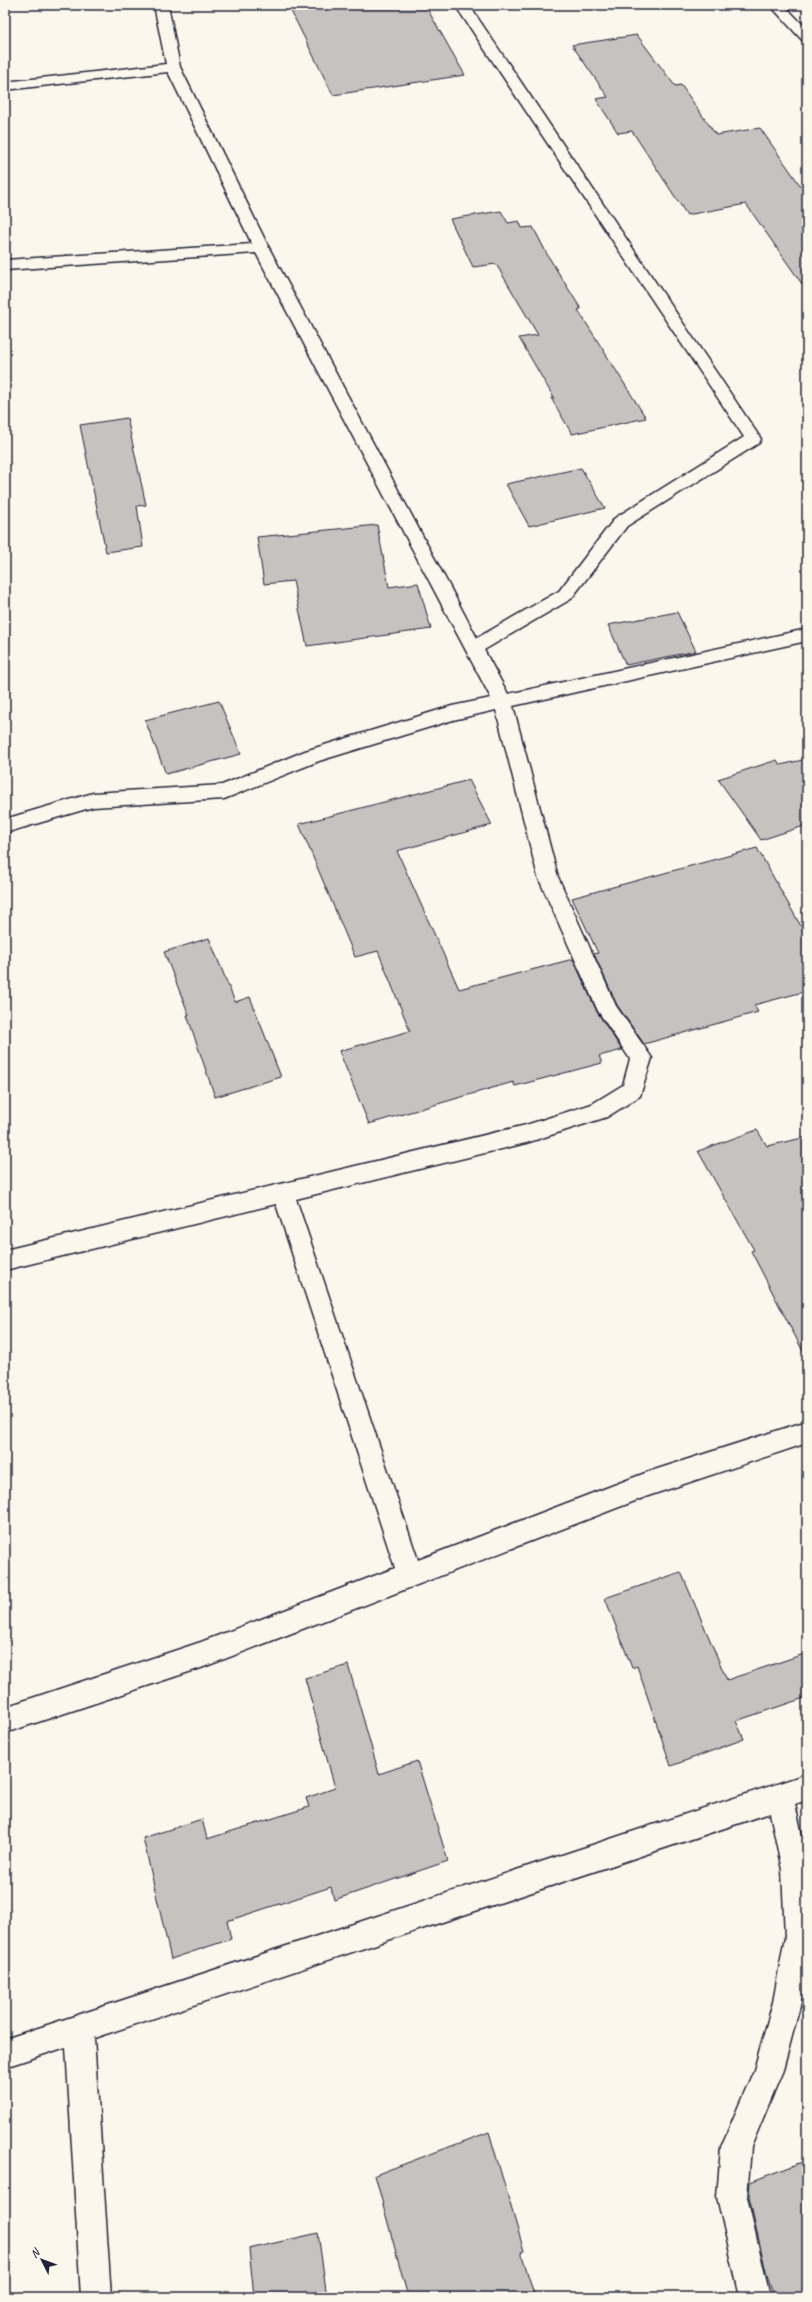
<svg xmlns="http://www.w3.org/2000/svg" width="812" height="2302" viewBox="0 0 812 2302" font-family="Caveat,sans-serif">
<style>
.building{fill:#c6c2c0;stroke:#22223b}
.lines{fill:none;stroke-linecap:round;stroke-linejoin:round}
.minor-casing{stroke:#22223b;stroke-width:3}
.minor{fill:#fbf7ec;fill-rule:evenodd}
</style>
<rect width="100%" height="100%" fill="#fbf7ec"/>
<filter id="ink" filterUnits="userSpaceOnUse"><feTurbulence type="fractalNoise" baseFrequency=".025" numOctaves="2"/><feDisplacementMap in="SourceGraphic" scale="8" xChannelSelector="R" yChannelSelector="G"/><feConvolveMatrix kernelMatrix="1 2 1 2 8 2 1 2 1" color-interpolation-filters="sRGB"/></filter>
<g filter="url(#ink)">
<path class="building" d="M288 5H425L465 75 333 95Z
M637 35 675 86 681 85 716 135 760 128 807 195V291L746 204 687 215 632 131 618 133 596 99 608 97 572 45Z
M501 211 508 223 519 221 522 228 533 227 548 256 581 309 578 310 646 418 572 434 551 398H554L519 338 538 335 496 264 473 267 450 219Z
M127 418 146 505 137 506 143 547 106 552 80 425Z
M581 468 605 508 529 526 506 484Z
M377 525 389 587 418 583 431 629 307 646 293 581 264 584 257 537Z
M677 612 696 651 626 665 608 625Z
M219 701 241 754 166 774 145 720Z
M807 759V825L761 840 718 779 777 760 780 765Z
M469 780 492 825 397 851 459 989 573 959 597 1012 622 1050 599 1056 602 1063 515 1086 513 1082 369 1124 339 1051 410 1031 378 951 355 957 299 824Z
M757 848 807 937V991L754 1005 758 1012 644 1044 617 1005 594 954 598 953 572 898Z
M209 938 235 1002 250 997 281 1077 215 1097 187 1015H189L164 952Z
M757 1130 767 1146 807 1137V1359L751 1251 754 1250 698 1151Z
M681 1572 727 1680 807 1653V1697L736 1721 744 1739 671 1766 637 1666 632 1668 605 1598Z
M348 1665 379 1774 417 1761 448 1861 334 1900 331 1887 227 1921 231 1939 171 1959 143 1838 202 1819 207 1839 309 1807 306 1798 335 1788 305 1678Z
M489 2132 524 2251 521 2252 535 2297H408L375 2175Z
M807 2160V2297H774L767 2276 749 2197 750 2182Z
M318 2233 327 2297H254L249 2249Z"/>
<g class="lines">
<defs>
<path id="minor" d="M154 5H168L180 67 269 248 477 638 559 591 615 518 744 437 455 5H469L761 439 759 443 627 526 571 599 484 650 508 694 807 629V641L513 706 558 877 616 1006 652 1058 640 1096 607 1117 526 1143 296 1199 418 1560 648 1472 807 1421V1443L648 1496 201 1668 5 1733V1707L201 1642 395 1568 276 1204 5 1270V1250L526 1125 592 1104 623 1085 630 1059 598 1011 538 877 496 710 453 720 319 761 224 799 93 807 5 833V819L93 793 222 785 305 751 452 706 491 698 256 253 5 270V260L252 244 168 72 5 90V82L166 64Z
M770 5H784L807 29V41L802 40Z
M807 1774V1800L795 1804 807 1857V1970L801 2002 783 2070 751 2147 747 2197 770 2297H740L717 2197 721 2147 754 2070 773 2002 785 1937 782 1870 770 1813 94 2038 111 2297H81L66 2047 5 2067V2039Z"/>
</defs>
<use href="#minor" class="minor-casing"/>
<use href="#minor" class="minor"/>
</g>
</g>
<rect width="812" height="2302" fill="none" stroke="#fbf7ec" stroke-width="20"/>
<rect x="10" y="10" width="792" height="2282" fill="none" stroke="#22223b" stroke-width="1.5" filter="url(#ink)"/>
<g transform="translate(42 2260) rotate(312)" stroke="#fbf7ec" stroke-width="3" paint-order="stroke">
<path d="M0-3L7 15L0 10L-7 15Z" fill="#22223b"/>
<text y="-6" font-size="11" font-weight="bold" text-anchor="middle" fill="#22223b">N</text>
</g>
</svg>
